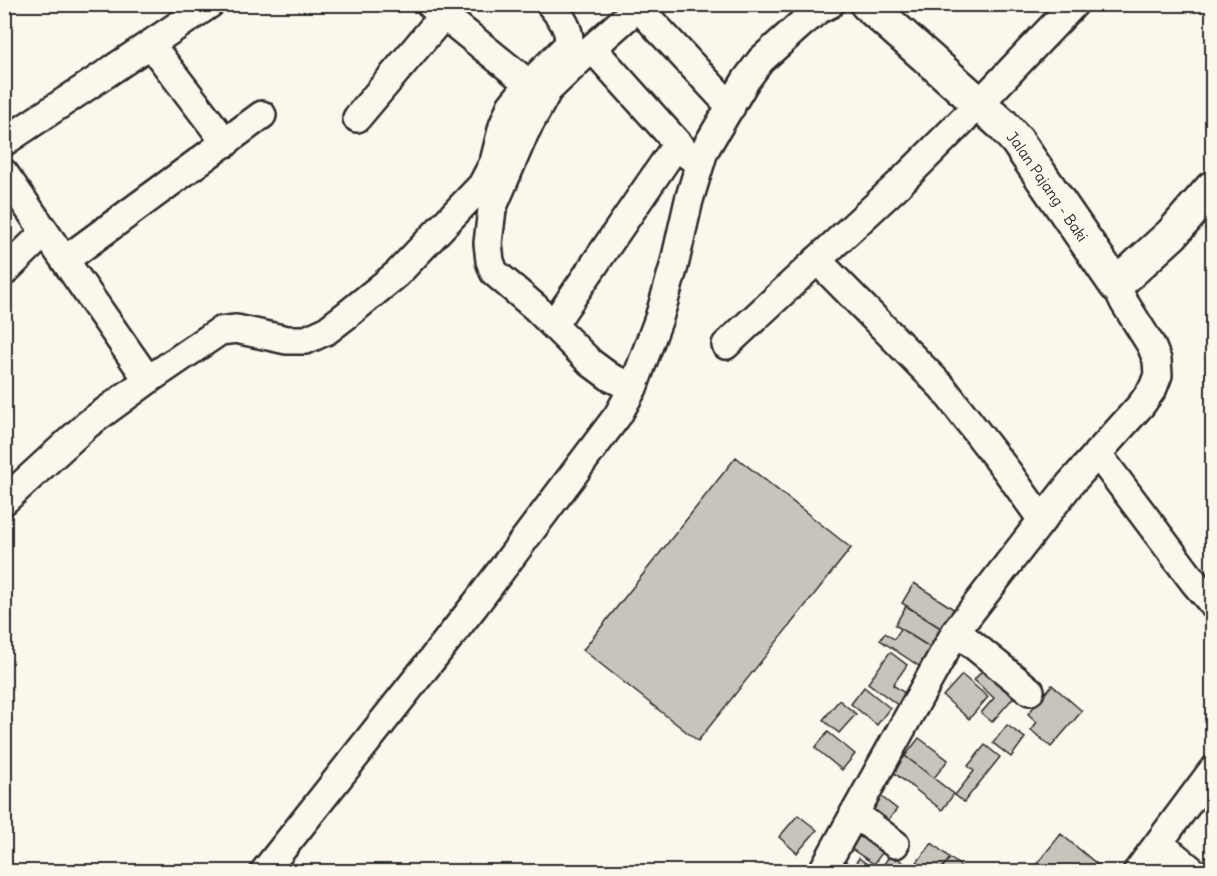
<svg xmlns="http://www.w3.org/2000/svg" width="1217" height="876" viewBox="0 0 1217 876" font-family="Delius,sans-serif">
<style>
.building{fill:#c7c4bc;stroke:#2b2b2b;stroke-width:1.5}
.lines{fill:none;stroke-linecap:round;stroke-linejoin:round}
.minor-casing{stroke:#2b2b2b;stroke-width:32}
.major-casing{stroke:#2b2b2b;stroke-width:38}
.minor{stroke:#fbf7ec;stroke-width:27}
.major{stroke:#fbf7ec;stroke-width:33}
.labels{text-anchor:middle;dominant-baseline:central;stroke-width:6;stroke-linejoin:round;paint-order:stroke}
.street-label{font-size:15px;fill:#2b2b2b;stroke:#fbf7ec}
</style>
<rect width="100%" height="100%" fill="#fbf7ec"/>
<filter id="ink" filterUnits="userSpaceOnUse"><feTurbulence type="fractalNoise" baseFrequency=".0167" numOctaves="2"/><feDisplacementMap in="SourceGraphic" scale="12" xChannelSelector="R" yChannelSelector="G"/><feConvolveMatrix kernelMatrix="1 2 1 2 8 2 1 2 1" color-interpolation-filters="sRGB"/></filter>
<g filter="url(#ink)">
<path class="building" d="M736 457 851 548 698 741 583 650Z
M914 583 955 610 942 629 902 603Z
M906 606 942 629 931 648 895 625Z
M901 629 931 648 919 666 880 640 885 633 894 639Z
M890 652 907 665 893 685 906 694 898 705 868 683Z
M989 663 1020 690 992 722 981 713 994 698 974 680Z
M962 675 988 697 969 719 943 696Z
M1052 685 1082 711 1051 747 1031 730 1037 722 1028 714Z
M864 687 890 708 877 725 851 704Z
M839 700 856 714 839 733 823 720Z
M1007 725 1025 738 1011 757 993 743Z
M828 732 855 754 842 770 815 748Z
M919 738 948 760 934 778 905 756Z
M985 745 1000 757 964 802 955 795 974 771 968 766Z
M905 756 954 794 942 810 893 772Z
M879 795 897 809 883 827 865 814Z
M798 815 817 830 797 853 779 837Z
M862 829 887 846 874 864 850 848Z
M1061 834 1098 865 1093 872H1030Z
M932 843 950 858 939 872H923L915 865Z
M891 854 911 868 908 872H886L881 868Z
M859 858 877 872H840L835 868 842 859 853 867Z
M950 858 968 872H939Z"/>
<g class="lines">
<defs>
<path id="minor" d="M635 4 731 107
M431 5 529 84
M151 45 226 143
M592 48 689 156
M357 118 443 16
M4 142 210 4
M4 173 148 380
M65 260 262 115
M817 260 942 387 1007 471 1042 520
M4 272 45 232
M553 325 677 144
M726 345 899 184 980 103 1074 4
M633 388 610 377 591 363 536 308 494 272 490 261 488 243 492 209 525 132 548 90 592 48 638 7
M1097 453 1194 582 1212 603
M4 501 88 424 148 380 220 331 236 329 287 340H306L326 331 348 314 397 274 482 185 494 162 503 126 511 106 529 84 568 45C572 30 560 16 550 4
M956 631 1030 691
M854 813 895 844
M1159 843 1194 872
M264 872 475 605 618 415 633 388 659 318 674 266 689 200 704 151 746 80 761 60 801 24 818 10 830 4
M822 872 956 631 1070 484 1141 405 1153 388 1158 375 1157 360 1151 345 1124 302 1116 285
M1137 872 1212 771"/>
<g id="major">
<path id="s1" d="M867 4 1002 124 1017 141 1116 285 1172 234 1212 188"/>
</g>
</defs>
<use href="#minor" class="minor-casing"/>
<use href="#major" class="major-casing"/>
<use href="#minor" class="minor"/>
<use href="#major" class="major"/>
</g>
</g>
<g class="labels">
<g class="street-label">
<text stroke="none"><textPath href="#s1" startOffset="258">Jalan Pajang - Baki</textPath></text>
</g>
</g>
<rect width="1217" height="876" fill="none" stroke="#fbf7ec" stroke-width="24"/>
<rect x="12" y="12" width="1193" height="852" fill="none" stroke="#2b2b2b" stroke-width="2" filter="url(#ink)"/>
</svg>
